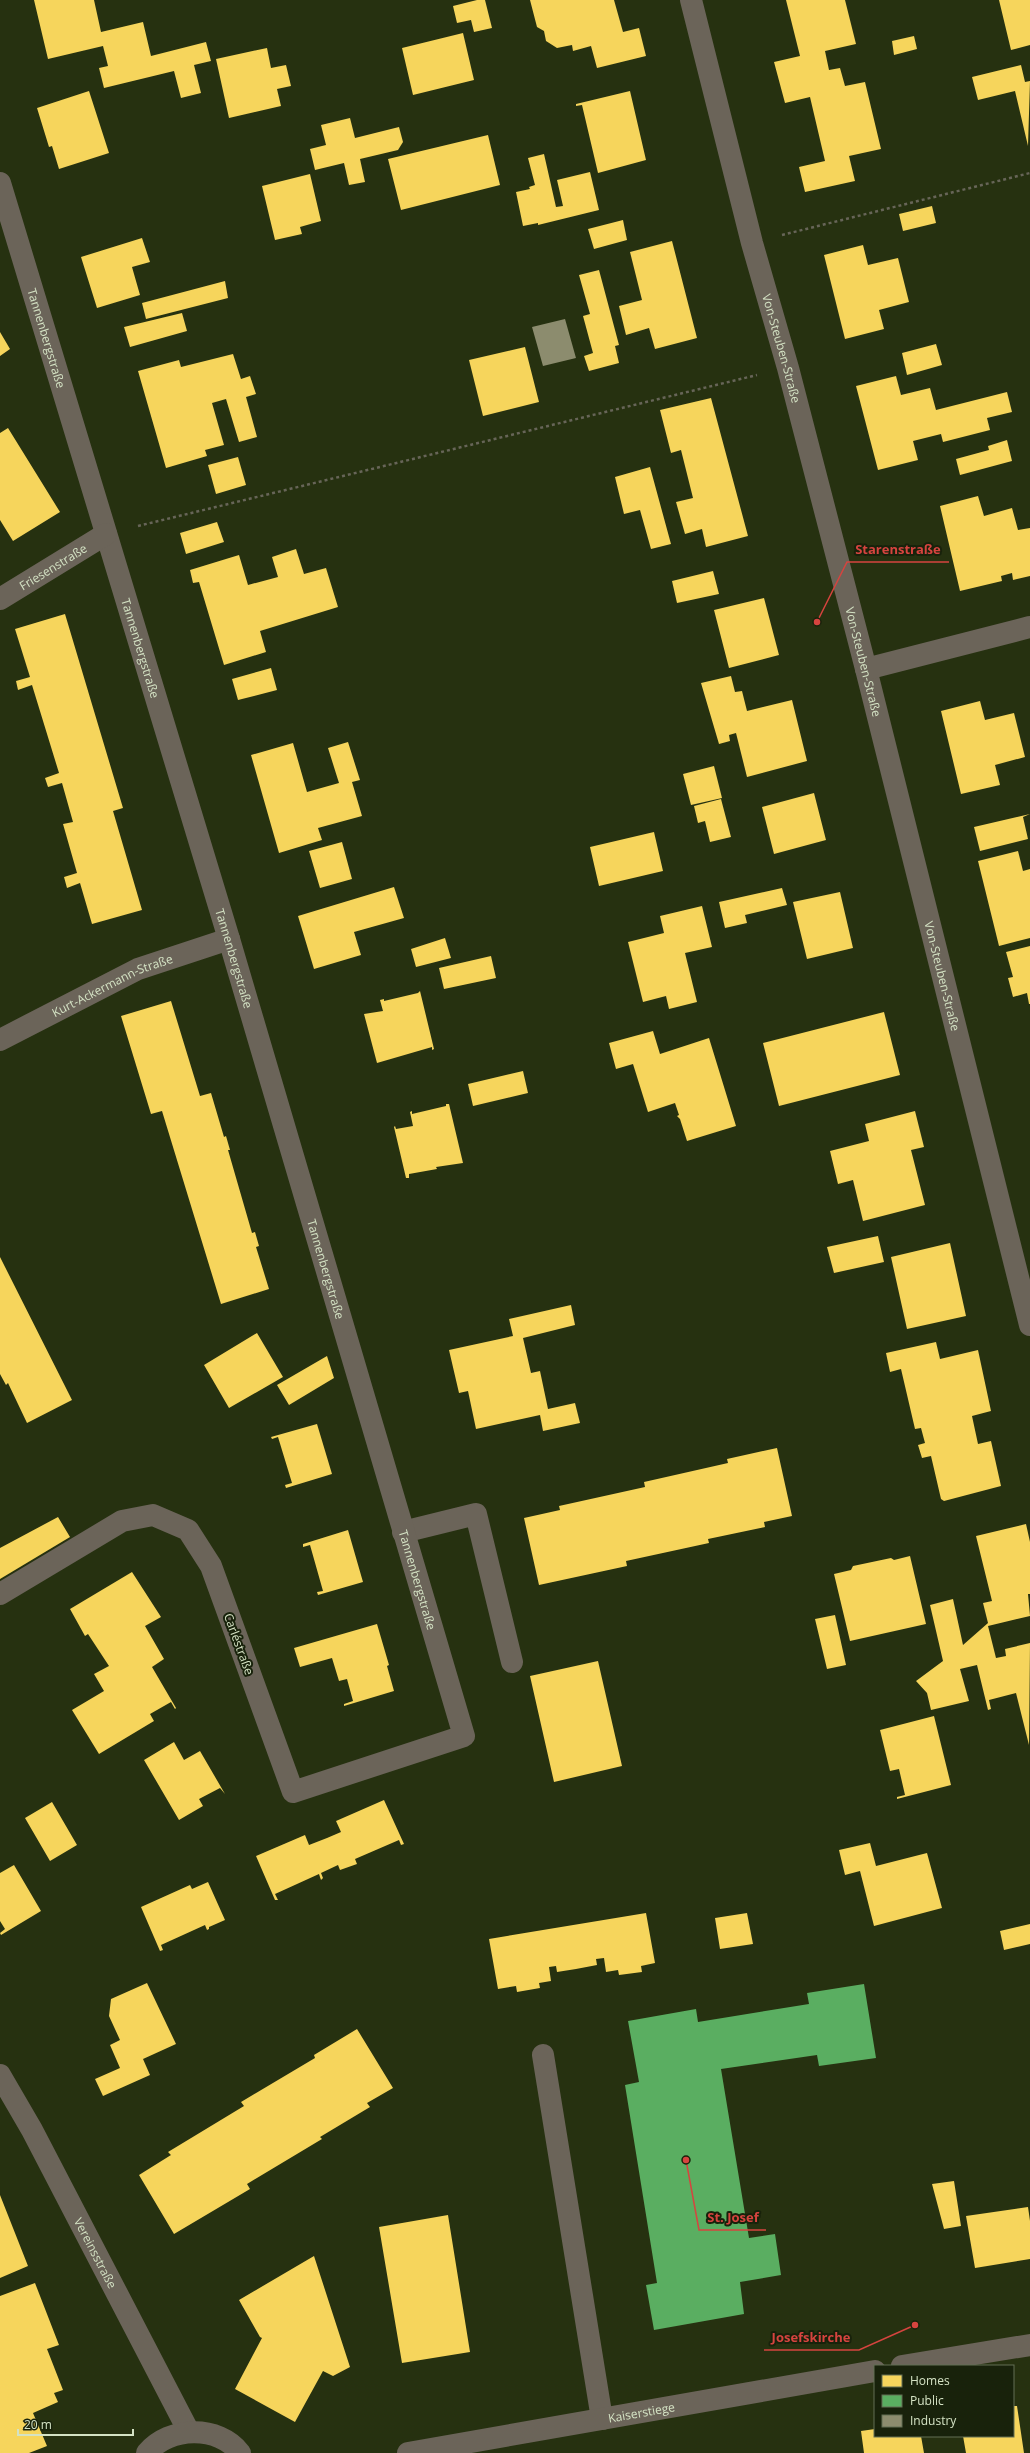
<svg xmlns="http://www.w3.org/2000/svg" width="1030" height="2453" viewBox="0 0 1030 2453" font-family="'Open Sans',sans-serif">
<style>
.homes{fill:#f6d55c}
.public{fill:#5aae61}
.industry{fill:#8c8c6e}
.lines{fill:none;stroke-linecap:round;stroke-linejoin:round}
.path{stroke:#676558;stroke-width:2.5;stroke-dasharray:3 3;stroke-linecap:butt}
.service{stroke:#6b6459;stroke-width:22}
.minor{stroke:#6b6459;stroke-width:22}
.tertiary{stroke:#6b6459;stroke-width:22}
.labels{text-anchor:middle;dominant-baseline:central;stroke-width:4;stroke-linejoin:round;paint-order:stroke}
.street-label{font-size:12px;fill:#d4e2c4;stroke:#18220b}
.leader{fill:none;stroke:#d6443f;stroke-width:1.5}
.callout-dot{fill:#d6443f;stroke:#18220b;stroke-width:1.5}
.callout-label{font-size:13px;text-anchor:middle;font-weight:bold;fill:#d6443f;stroke:#18220b;stroke-width:4;stroke-linejoin:round;paint-order:stroke}
</style>
<rect width="100%" height="100%" fill="#263110"/>
<path class="homes" d="M34 0H94L101 32 143 22 151 56 206 42 211 61 194 65 201 93 181 98 174 71 104 88 99 68 108 66 103 46 48 59Z
M477 0H485L492 28 474 32 471 20 457 23 453 6Z
M530 0H614L623 32 639 28 646 56 597 68 591 46 573 51 572 45 557 48 546 41 544 31 537 27Z
M786 0H845L856 44 825 51 829 70 840 68 845 86 865 82 881 149 849 156 855 181 805 192 799 167 825 161 810 97 785 103 774 62 800 56Z
M999 0H1030V45L1011 50Z
M463 33 474 80 413 95 402 48Z
M914 36 917 49 894 55 892 41Z
M267 48 271 68 286 65 291 86 277 89 281 106 229 118 216 59Z
M1021 65 1025 82 1030 81 1028 146 1015 91 978 100 972 77Z
M89 91 109 153 59 169 52 146 49 147 37 108Z
M630 91 646 160 598 173 582 105 576 106V104Z
M350 118 355 138 399 127 403 142 398 150 360 159 365 182 349 185 344 163 315 170 310 149 326 145 321 125Z
M488 135 500 185 401 210 388 159Z
M544 154 556 207 563 206 557 180 590 172 599 210 538 225V223L523 226 516 192 530 189 529 187 535 185 528 158Z
M310 174 321 221 300 227 302 234 275 240 262 186Z
M932 206 936 223 903 231 899 214Z
M623 220 627 240 594 249 588 229Z
M142 238 150 262 132 267 140 295 97 308 81 257Z
M672 241 697 338 655 349 649 328 626 335 619 306 642 300 630 252Z
M863 245 868 265 898 258 909 302 879 310 884 329 845 339 824 255Z
M599 270 619 345 615 346 619 363 589 371 584 356 593 353 583 316 590 314 579 275Z
M225 281 228 298 146 319 142 303Z
M182 313 187 331 130 347 124 327Z
M0 332 10 349 0 356Z
M936 344 942 365 907 375 902 353Z
M525 347 539 402 483 416 469 360Z
M233 354 241 379 250 376 256 394 246 397 257 437 239 442 226 399 212 403 224 445 205 450 207 456 166 468 138 371 179 360 181 367Z
M896 376 901 395 930 388 936 410 1007 392 1012 412 987 418 990 430 943 442 941 434 913 441 918 460 878 470 856 386Z
M711 398 748 536 706 547 702 529 685 534 676 502 693 498 681 450 671 453 660 410Z
M8 428 60 512 13 541 0 520V433Z
M1007 440 1012 461 960 475 956 459 989 450 988 446Z
M238 457 246 485 216 494 208 465Z
M650 467 671 544 651 549 640 510 624 514 615 477Z
M978 496 984 516 1012 508 1018 530 1030 528V576L1013 580 1012 573 1001 576 1002 581 960 591 940 506Z
M217 522 224 542 186 554 180 533Z
M296 549 304 574 326 568 338 607 260 631 266 652 224 665 199 582 193 583 190 570 239 555 248 585 278 577 272 557Z
M713 571 719 594 677 603 672 581Z
M764 598 779 655 729 668 714 610Z
M65 614 123 808 113 811 142 910 92 924 80 883 67 888 64 877 77 873 63 824 73 822 62 783 48 787 45 778 59 773 32 685 18 690 16 681 30 677 15 629Z
M271 668 277 690 238 700 232 679Z
M731 676 735 692 742 691 747 711 792 700 807 761 747 777 736 733 729 735 730 741 719 744 701 683Z
M980 701 985 720 1014 713 1025 757 995 765 1000 785 961 794 941 711Z
M348 742 360 780 352 782 362 816 318 828 322 840 279 853 251 755 293 743 307 792 339 783 328 748Z
M714 766 722 798 691 805 683 774Z
M814 793 826 840 774 854 762 807Z
M721 799 731 837 710 842 705 821 698 823 694 806Z
M1030 814 1023 817 1028 839 980 851 974 827Z
M654 832 663 871 599 886 590 847Z
M342 842 352 879 320 888 309 851Z
M1018 851 1023 871 1030 869V938L999 946 978 861Z
M394 887 404 918 354 932 361 955 314 969 298 916Z
M782 888 787 905 745 915 747 923 725 928 719 902Z
M840 892 853 948 807 959 793 902Z
M702 906 712 947 685 953 697 1002 669 1009 666 996 643 1002 628 942 664 933 660 916Z
M445 938 451 958 416 967 411 949Z
M1030 946V1004H1029L1027 993 1013 997 1008 978 1013 977 1006 952Z
M491 956 496 978 444 989 439 968Z
M420 991 434 1049 432 1050V1047L377 1063 364 1014 383 1011 380 1000 384 999V1001L418 993Z
M171 1001 200 1096 211 1093 224 1137 226 1136 230 1150H228L252 1233 255 1232 259 1246 256 1247 269 1289 221 1304 162 1111 151 1114 121 1016Z
M884 1012 900 1075 779 1106 763 1043Z
M653 1031 660 1054 709 1038 736 1126 687 1141 680 1119 677 1116 679 1115 675 1103 648 1112 633 1064 616 1069 609 1043Z
M523 1071 528 1093 473 1106 468 1084Z
M446 1104H449L463 1163 436 1167 437 1169 409 1174V1178H406L394 1127 395 1126 396 1129 413 1126 410 1112 412 1111V1114L446 1106Z
M915 1111 924 1147 911 1150 925 1205 863 1221 853 1180 838 1184 830 1151 869 1141 865 1124Z
M878 1236 884 1262 834 1273 827 1247Z
M950 1243 966 1316 907 1329 891 1257Z
M0 1257 72 1400 27 1423 8 1383 6 1385 0 1374Z
M571 1305 575 1325 523 1338 531 1373 540 1371 548 1409 575 1403 580 1423 543 1431 540 1415 476 1429 468 1391 459 1393 449 1350 513 1336 509 1319Z
M257 1333 283 1377 229 1408 204 1365Z
M936 1342 940 1359 978 1350 991 1411 972 1416 978 1444 991 1441 1001 1486 944 1501 941 1499 931 1456 922 1458 918 1445 925 1443 921 1428 915 1429 901 1369 890 1372 886 1353Z
M327 1356 334 1378 289 1405 277 1385Z
M317 1424 332 1474 286 1488 285 1485 292 1483 278 1437 272 1439 271 1437Z
M777 1448 792 1516 764 1522 765 1527 708 1539 709 1543 626 1561 627 1566 539 1585 524 1518 560 1510 559 1506 645 1487 644 1482 728 1463 727 1459Z
M58 1517 70 1537 0 1579V1548Z
M1026 1524 1030 1542V1594H1028L1030 1616 988 1626 996 1658 1006 1656 1005 1649 1030 1643 1029 1745 1016 1693 989 1700 991 1709 988 1710 977 1665 960 1669 969 1701 931 1710 927 1693 916 1681 943 1661 930 1605 953 1599 963 1645 988 1623 983 1603 992 1601 976 1536Z
M348 1530 363 1582 318 1595 317 1592 323 1591 310 1545 303 1547V1544Z
M910 1556 926 1624 850 1641 834 1574 851 1570 853 1566 891 1558 894 1560Z
M132 1572 161 1617 145 1626 164 1659 152 1667 176 1708 175 1709 171 1702 150 1714 154 1721 99 1754 72 1710 104 1691 94 1674 109 1666 88 1634 85 1636 70 1609Z
M835 1615 846 1665 827 1669 815 1619Z
M377 1624 389 1665 387 1666 394 1691 344 1706V1704L353 1701 347 1679 339 1681 332 1658 300 1667 294 1648Z
M598 1661 622 1766 554 1782 530 1676Z
M934 1716 951 1785 897 1799V1797L905 1795 899 1769 890 1771 880 1730Z
M174 1742 184 1760 200 1751 225 1794 220 1788 199 1799 203 1806 179 1820 144 1760Z
M384 1800 404 1844 401 1845 399 1840 355 1859 357 1864 340 1870 338 1865 321 1873 323 1878 321 1880 319 1874 275 1894 278 1900H275L256 1856 305 1835 309 1845 327 1838 341 1832 336 1821Z
M52 1802 77 1845 50 1861 25 1818Z
M870 1843 876 1866 927 1853 942 1908 874 1926 860 1871 845 1875 839 1850Z
M14 1865 41 1911 1 1935 0 1933 5 1929 0 1921V1873Z
M208 1882 225 1920 209 1927V1929L207 1930 205 1925 161 1945 163 1950 160 1951 141 1907 190 1885 192 1889Z
M646 1913 655 1963 641 1966 642 1972 619 1975 618 1970 606 1972 604 1958 596 1959 597 1965 576 1969 557 1972 556 1966 549 1967 551 1981 539 1983 540 1988 517 1992 516 1986 498 1989 489 1939Z
M747 1913 753 1944 720 1949 715 1918Z
M1030 1924V1944L1004 1950 1000 1931Z
M147 1983 176 2044 143 2059 150 2075 103 2096 95 2079 120 2068 110 2045 120 2040 109 2016 111 1999Z
M357 2029 393 2088 367 2103 370 2107 320 2137 322 2139 247 2184 250 2189 174 2234 139 2175 171 2155 168 2152 244 2106 241 2102 315 2058 314 2055Z
M954 2181 961 2226 944 2229 932 2184Z
M0 2195 28 2266 0 2278Z
M1028 2207 1030 2221V2259L975 2268 966 2216Z
M448 2215 470 2352 402 2363 379 2227Z
M314 2256 350 2367 333 2376 323 2371 295 2422 235 2389 262 2338 260 2337 239 2300Z
M35 2283 59 2345 47 2349 63 2390 54 2393 58 2402 33 2413 47 2446 29 2453H0V2296Z
M1013 2406H1017L1024 2453H966L963 2436H1013Z
M875 2429V2436H921L924 2453H864L861 2431Z"/>
<path class="public" d="M864 1984 876 2058 819 2066 817 2055 721 2069 749 2238 775 2234 781 2275 740 2282 744 2314 654 2330 646 2285 657 2283 625 2085 639 2082 628 2021 696 2009 698 2022 809 2004 807 1993Z"/>
<path class="industry" d="M565 319 576 358 543 366 532 327Z"/>
<g class="lines">
<path class="path" d="M782 235 1030 173
M138 526 757 375"/>
<path class="service" d="M403 1532 476 1514 512 1662
M543 2055 602 2419"/>
<g class="minor">
<path id="s1" d="M691 0 752 243 788 368 866 669 1030 1325"/>
<path id="s2" d="M0 183 229 939 464 1736 293 1792 211 1566 188 1530 153 1515 122 1521 0 1594"/>
<path id="s3" d="M0 599 106 534"/>
<path d="M866 669 1030 627"/>
<path id="s4" d="M0 1040 138 969 229 939"/>
</g>
<g class="tertiary">
<path id="s5" d="M0 2075 32 2130 189 2432"/>
<path d="M902 2366 1030 2345"/>
<path d="M147 2453C169 2426 219 2425 240 2453"/>
<path id="s6" d="M408 2453 875 2371"/>
</g>
</g>
<g class="labels">
<g class="street-label">
<text stroke="none"><textPath href="#s2" startOffset="162">Tannenbergstraße</textPath></text>
<text stroke="none"><textPath href="#s1" startOffset="360">Von-Steuben-Straße</textPath></text>
<text stroke="none"><textPath href="#s3" startOffset="62">Friesenstraße</textPath></text>
<text stroke="none"><textPath href="#s2" startOffset="486">Tannenbergstraße</textPath></text>
<text stroke="none"><textPath href="#s1" startOffset="684">Von-Steuben-Straße</textPath></text>
<text stroke="none"><textPath href="#s2" startOffset="810">Tannenbergstraße</textPath></text>
<text stroke="none"><textPath href="#s1" startOffset="1008">Von-Steuben-Straße</textPath></text>
<text stroke="none"><textPath href="#s4" startOffset="125">Kurt-Ackermann-Straße</textPath></text>
<text stroke="none"><textPath href="#s2" startOffset="1134">Tannenbergstraße</textPath></text>
<text stroke="none"><textPath href="#s2" startOffset="1458">Tannenbergstraße</textPath></text>
<text transform="translate(239 1644) rotate(70)">Carléstraße</text>
<text stroke="none"><textPath href="#s5" startOffset="202">Vereinsstraße</textPath></text>
<text stroke="none"><textPath href="#s6" startOffset="237">Kaiserstiege</textPath></text>
</g>
</g>
<path class="leader" d="M817 622L847 562H949M686 2160L699 2230H766M915 2325L859 2350H764"/>
<g class="callout-dot">
<circle cx="817" cy="622" r="4"/>
<circle cx="686" cy="2160" r="4"/>
<circle cx="915" cy="2325" r="4"/>
</g>
<g class="callout-label">
<text x="898" y="554">Starenstraße</text>
<text x="733" y="2222">St. Josef</text>
<text x="811" y="2342">Josefskirche</text>
</g>
<rect x="874" y="2365" width="140" height="72" fill="#18220b" stroke="#636f55"/>
<rect x="882" y="2375" width="20" height="12" fill="#f6d55c" stroke="#636f55"/>
<text x="910" y="2385" font-size="12" fill="#d4e2c4">Homes</text>
<rect x="882" y="2395" width="20" height="12" fill="#5aae61" stroke="#636f55"/>
<text x="910" y="2405" font-size="12" fill="#d4e2c4">Public</text>
<rect x="882" y="2415" width="20" height="12" fill="#8c8c6e" stroke="#636f55"/>
<text x="910" y="2425" font-size="12" fill="#d4e2c4">Industry</text>
<path d="M18 2429v6h115v-6" fill="none" stroke="#d4e2c4" stroke-width="2"/>
<text x="24" y="2429" font-size="12" fill="#d4e2c4" stroke="#18220b" stroke-width="3" paint-order="stroke">20 m</text>
</svg>
